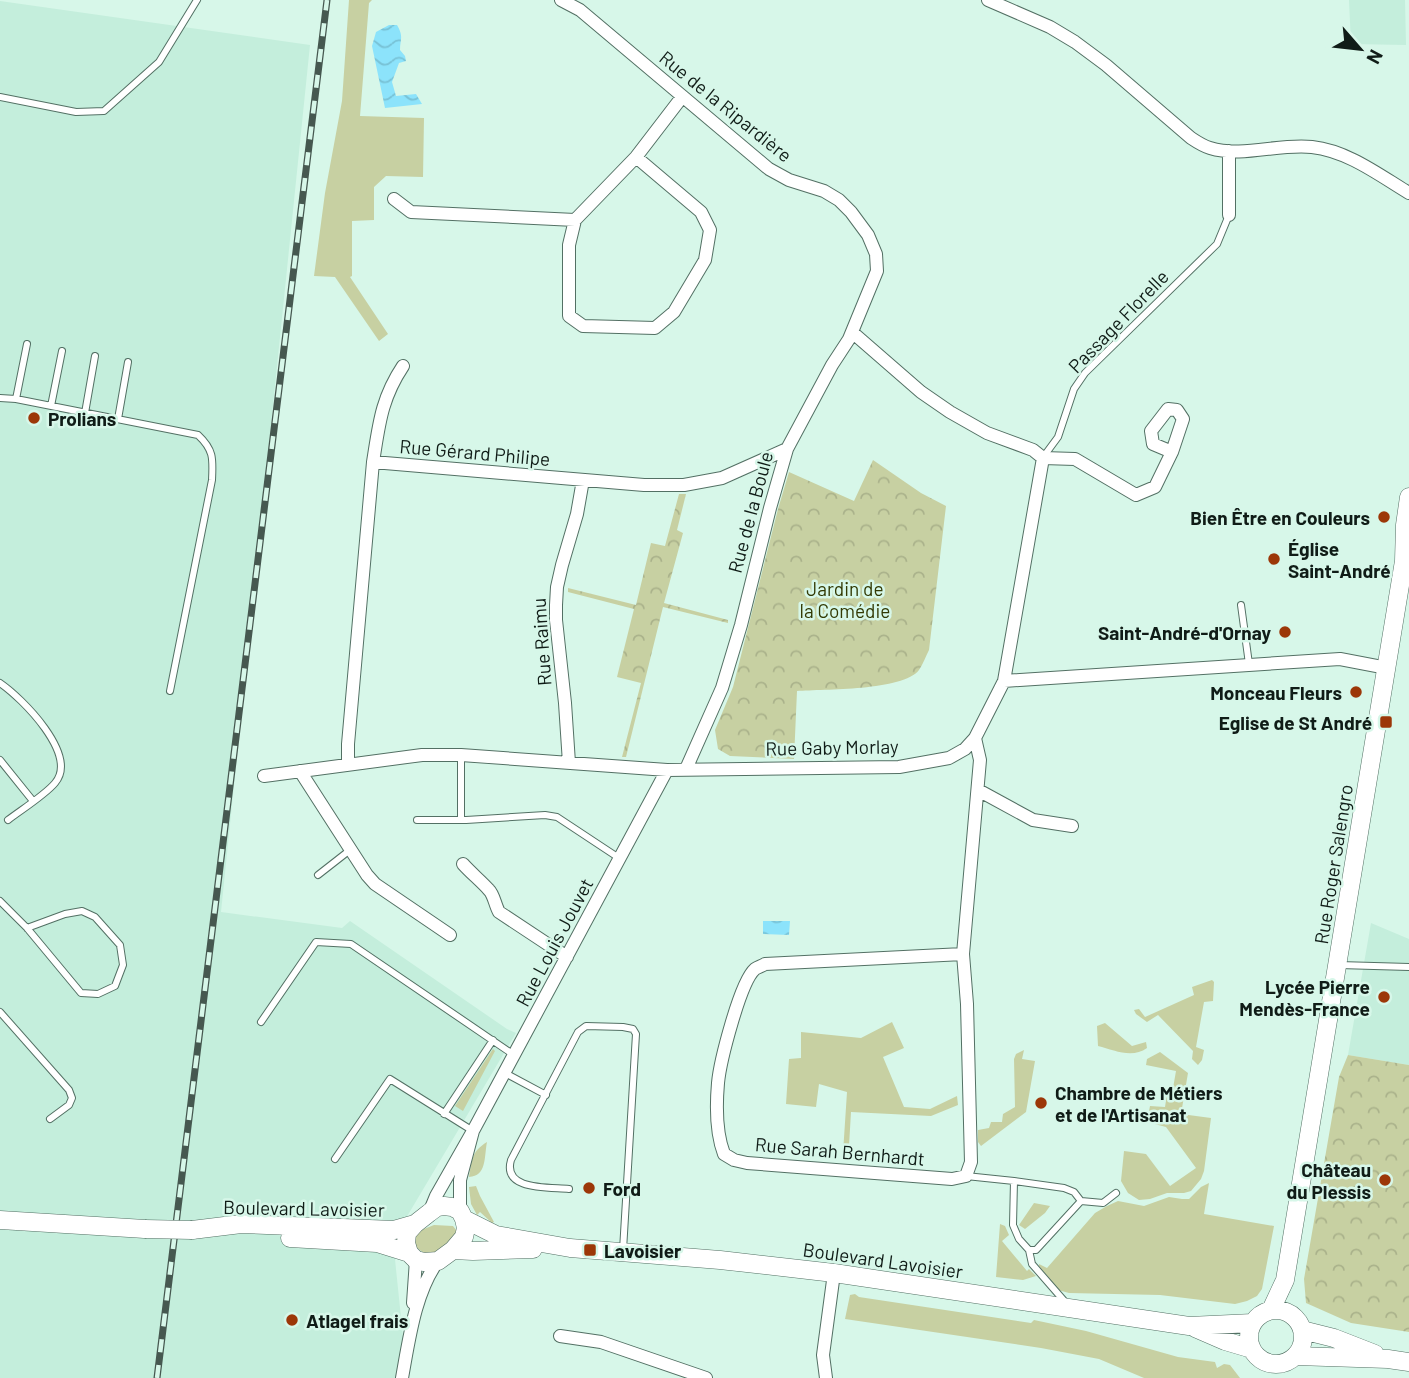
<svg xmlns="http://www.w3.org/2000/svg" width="1409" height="1378" viewBox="0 0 1409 1378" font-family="Barlow,sans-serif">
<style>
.built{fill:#c4eedc}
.grass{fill:#c7d0a2}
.park{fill:url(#park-crowns)}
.water{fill:url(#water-waves)}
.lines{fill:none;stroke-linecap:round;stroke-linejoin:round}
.lane-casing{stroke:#537064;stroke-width:8}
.street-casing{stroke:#537064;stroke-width:14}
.secondary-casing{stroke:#537064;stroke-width:19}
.lane{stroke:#fff;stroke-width:6}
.street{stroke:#fff;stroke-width:12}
.secondary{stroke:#fff;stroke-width:18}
.rail-casing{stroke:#465850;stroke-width:7}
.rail{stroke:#d7f7e9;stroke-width:4.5;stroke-dasharray:13;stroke-linecap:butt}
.secondary-bridge-casing{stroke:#537064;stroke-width:19;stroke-linecap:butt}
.secondary-bridge{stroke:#fff;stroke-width:18}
.poi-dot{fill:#9c3708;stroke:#d7f7e9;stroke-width:2.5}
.labels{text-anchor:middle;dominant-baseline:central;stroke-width:5;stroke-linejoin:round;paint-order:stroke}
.street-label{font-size:19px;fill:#101c17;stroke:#d7f7e9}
.poi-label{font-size:19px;font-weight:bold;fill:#101c17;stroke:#d7f7e9;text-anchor:start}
.park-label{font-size:19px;fill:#323903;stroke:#d7f7e9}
</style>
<defs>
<pattern id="park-crowns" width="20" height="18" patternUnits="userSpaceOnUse" patternTransform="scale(1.75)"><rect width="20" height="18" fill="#c7d0a2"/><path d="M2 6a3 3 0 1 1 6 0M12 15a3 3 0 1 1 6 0" fill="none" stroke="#aab28b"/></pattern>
<pattern id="water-waves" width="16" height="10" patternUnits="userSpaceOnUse" patternTransform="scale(1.75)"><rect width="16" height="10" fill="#8ce3fb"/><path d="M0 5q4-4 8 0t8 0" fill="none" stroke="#78c2d6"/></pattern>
</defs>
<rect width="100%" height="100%" fill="#d7f7e9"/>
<path class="built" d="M1349 0H1405L1406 45 1351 44Z
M0 1 310 45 221 912 342 928 350 921 507 1029 516 1033 393 1240 403 1337 396 1378H0Z
M1371 923 1409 939V1065L1348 1055Z"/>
<path class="grass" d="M349 0H372L369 3 360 116 424 118 423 177 386 176 374 187V220L352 221V276L350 277 388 334 379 341 335 277 314 276 325 193 342 101Z
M1212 980 1214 982 1213 1001 1204 1002 1196 1047 1204 1050 1202 1060 1198 1065 1192 1059 1193 1051 1158 1015 1147 1022 1136 1014 1134 1010 1139 1009 1145 1017 1194 995 1192 987Z
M892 1022 904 1048 883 1057 904 1107 930 1109 957 1096 958 1105 931 1116 851 1112 849 1146 843 1153 847 1092 819 1084 816 1107 786 1104 789 1059 801 1058V1032L861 1038Z
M1105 1023 1132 1046 1146 1042 1147 1048C1132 1059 1114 1050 1098 1046L1097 1026Z
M493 1049 495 1051 463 1111 455 1106Z
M1024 1050 1022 1059 1035 1061 1026 1112 981 1146 978 1142V1130L989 1128 991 1122H1002L1003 1114 1015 1107 1014 1059 1016 1054Z
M1160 1052 1188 1073 1181 1114 1211 1118 1204 1171 1201 1179 1191 1191 1184 1193H1167L1150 1199 1139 1200 1128 1193 1121 1181 1124 1151 1146 1154 1170 1186 1196 1168 1166 1127 1147 1122 1150 1106 1165 1107 1167 1094H1172L1176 1071 1146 1065 1147 1059Z
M487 1142C484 1157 487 1176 469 1177 472 1160 471 1152 487 1142Z
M1209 1183 1204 1214 1274 1226 1262 1289 1257 1296 1247 1301 1235 1304 1160 1295 1069 1293 1058 1290 1039 1266V1264L1047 1268 1095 1213 1107 1206 1118 1201 1144 1206 1169 1197 1182 1199H1189L1201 1187Z
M476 1186 480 1196 494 1222 492 1223 480 1212 477 1215 471 1204 469 1187Z
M1034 1203 1050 1206 1045 1213 1025 1229 1019 1225Z
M1000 1224 1005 1226 1009 1235 1002 1241 1027 1271 1029 1269 1036 1276 1023 1280 996 1277Z
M434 1225 453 1226 457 1231 456 1238 434 1253 425 1254 416 1247 414 1239 419 1231Z
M855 1294 859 1297 1031 1323 1034 1320 1086 1331 1178 1357 1215 1362 1217 1368 1224 1364 1230 1365 1240 1378H1144L1099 1359 1041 1348 845 1319 850 1295Z"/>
<path class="park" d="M873 460 921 493 946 506 929 650C926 656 923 664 919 670 903 691 824 689 797 691L794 759 730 756 718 749 715 730 733 687 778 509 789 472 854 501Z
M679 494H686L677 530 683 533 664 603 728 620V623L663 607 626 757H622L641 683 617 677 634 609 568 592V588L636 605 651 543 665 546Z
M1348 1055 1409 1065V1332L1351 1323 1306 1303 1304 1279 1339 1077Z"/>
<path class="water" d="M389 25H397C404 37 400 39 400 50L405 56 406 61 399 63 392 82 396 96 416 94 422 104 385 108 372 46 376 32Z
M763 921H790L789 935 763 934Z"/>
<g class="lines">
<defs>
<path id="lane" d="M0 97 76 112 104 111 159 62 197 0
M0 398 16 399 198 435C214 450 213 459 212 480L170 691
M16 399 27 344
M51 406 62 351
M85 413 95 356
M118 419 128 362
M1044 456 1058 437 1074 389 1085 373 1217 244 1229 215
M1241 605 1249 664
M0 683C22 698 79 755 55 783 45 795 21 810 8 820
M461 755V820
M0 760 33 801
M417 820H466L545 815 557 817 619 858
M318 875 350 850
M0 901 27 928 81 993 98 994 115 986 123 965 120 945 95 917 82 911 65 914 27 928
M1339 965 1409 967
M0 1012 69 1090 72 1098 69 1105 50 1119
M261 1022 316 942 351 944 514 1055
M505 1073 546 1095
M444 1114 493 1040
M335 1159 390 1079 473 1131
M966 1176 1014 1181 1013 1225 1019 1239 1029 1250 1032 1264 1066 1303
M1014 1181 1064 1188 1074 1192 1081 1201
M569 1189C549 1187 502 1191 511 1160L578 1032 586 1026 623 1027 633 1029 636 1034 623 1250
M1029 1250H1036L1081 1201 1103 1203 1116 1193"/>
<path id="street" d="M561 0 580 10 769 169 789 180 824 191 839 200 851 212 868 235 876 254 877 271 849 339 832 365 787 449 770 508 741 625 722 688 686 769
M988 0 1050 27 1075 42 1106 65 1191 138C1197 142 1203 146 1210 148 1243 158 1279 143 1312 147 1348 151 1379 175 1409 193
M394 199 411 212 575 220 636 157 682 97
M1229 215V151
M575 220 569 245V316L583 326 655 328 674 312 705 260 710 230 701 212 636 157
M852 332 921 392 950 412 987 433 1033 450 1043 458
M1043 458 1075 459 1136 495 1155 487 1172 452 1183 419 1177 410 1168 409 1151 431 1153 444 1172 452
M373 462C379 425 381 399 403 366
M1004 681 1340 659 1387 668
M569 763 565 703 556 620V605L557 587 562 565 577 514 583 480
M348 764V744L373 462 644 485H684L722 478 787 449
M300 771 367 875 375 884 450 935
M264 776 422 755H461L667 770 899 767 949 758 965 749 975 738 1004 681 1043 458
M978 790 1033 820 1072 826
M463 864C471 873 481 881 489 890 494 895 495 905 499 912L567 957
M963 954 765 964C762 966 758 967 755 969 740 982 720 1062 718 1083 716 1106 716 1133 724 1154L734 1160 747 1163 952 1179 966 1176 971 1162 967 1004 963 954 980 760 975 738
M473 1131 667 770
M429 1213 436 1196 473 1131 460 1180V1211
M413 1303 416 1260
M560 1336 601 1342 706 1378
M402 1378C409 1340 415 1292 438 1261
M826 1378 823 1355 834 1273"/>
<path id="secondary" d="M464 1219 466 1228 464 1237 453 1250 438 1261 424 1262 416 1260 409 1253 406 1243 407 1233 415 1224 429 1213 437 1207 444 1206 452 1207 460 1211 464 1219 496 1235 570 1248 720 1260 834 1273 1189 1326 1253 1323
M0 1220 145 1229
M192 1230 241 1224 394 1230 415 1224
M290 1238 377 1243 409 1253
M453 1250 473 1251 533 1249
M1271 1310 1285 1280 1404 561 1405 525 1409 497
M1249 1337a27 27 0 1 1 54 0a27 27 0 1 1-54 0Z
M1195 1328 1225 1341 1252 1349
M1302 1330 1334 1338 1375 1354
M1296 1356 1388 1359 1409 1362"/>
</defs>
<use href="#lane" class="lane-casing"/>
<use href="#street" class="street-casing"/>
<use href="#secondary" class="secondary-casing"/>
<use href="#lane" class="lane"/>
<use href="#street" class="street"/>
<use href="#secondary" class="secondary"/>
<defs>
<path id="rail" d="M157 1378 327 0"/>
</defs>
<use href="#rail" class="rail-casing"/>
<use href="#rail" class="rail"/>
<defs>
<path id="secondary-bridge" d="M145 1229 192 1230"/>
</defs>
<use href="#secondary-bridge" class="secondary-bridge-casing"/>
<use href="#secondary-bridge" class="secondary-bridge"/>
</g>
<g class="poi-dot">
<circle cx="34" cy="418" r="7"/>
<circle cx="1384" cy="517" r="7"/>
<circle cx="1274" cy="559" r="7"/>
<circle cx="1285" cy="632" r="7"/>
<circle cx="1356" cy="692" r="7"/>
<rect x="1379" y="715" width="14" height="14" rx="3.5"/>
<circle cx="1384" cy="997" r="7"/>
<circle cx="1041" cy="1103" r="7"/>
<circle cx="1385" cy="1180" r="7"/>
<circle cx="589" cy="1188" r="7"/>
<rect x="583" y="1243" width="14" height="14" rx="3.5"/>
<circle cx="292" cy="1320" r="7"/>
</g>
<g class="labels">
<g class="street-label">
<text transform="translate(726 106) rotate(39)">Rue de la Ripardière</text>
<text transform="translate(1118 321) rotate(-46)">Passage Florelle</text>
<text transform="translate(475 452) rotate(5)">Rue Gérard Philipe</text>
<text transform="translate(750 512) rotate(-75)">Rue de la Boule</text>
<text transform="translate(541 642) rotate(-94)">Rue Raimu</text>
<text transform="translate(832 747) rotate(-1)">Rue Gaby Morlay</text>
<text transform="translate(1333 864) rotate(-81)">Rue Roger Salengro</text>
<text transform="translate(554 942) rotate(-62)">Rue Louis Jouvet</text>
<text transform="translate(840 1151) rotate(5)">Rue Sarah Bernhardt</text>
<text transform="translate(304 1208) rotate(1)">Boulevard Lavoisier</text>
<text transform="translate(883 1260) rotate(8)">Boulevard Lavoisier</text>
</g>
<g class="poi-label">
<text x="48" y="418">Prolians</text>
<text x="1370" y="517" text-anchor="end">Bien Être en Couleurs</text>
<text x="1288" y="548">Église<tspan x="1288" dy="22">Saint-André</tspan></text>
<text x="1271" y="632" text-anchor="end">Saint-André-d'Ornay</text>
<text x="1342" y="692" text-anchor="end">Monceau Fleurs</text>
<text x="1372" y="722" text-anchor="end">Eglise de St André</text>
<text x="1370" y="986" text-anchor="end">Lycée Pierre<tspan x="1370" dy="22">Mendès-France</tspan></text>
<text x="1055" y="1092">Chambre de Métiers<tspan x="1055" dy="22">et de l'Artisanat</tspan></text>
<text x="1371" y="1169" text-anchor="end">Château<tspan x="1371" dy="22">du Plessis</tspan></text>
<text x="603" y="1188">Ford</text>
<text x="604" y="1250">Lavoisier</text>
<text x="306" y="1320">Atlagel frais</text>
</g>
<g class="park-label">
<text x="845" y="588">Jardin de<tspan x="845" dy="22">la Comédie</tspan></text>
</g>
</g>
<g transform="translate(1360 49) rotate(118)" stroke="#d7f7e9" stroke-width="5" paint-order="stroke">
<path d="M0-5L12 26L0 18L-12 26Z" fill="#101c17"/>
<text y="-10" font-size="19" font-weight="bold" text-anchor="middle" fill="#101c17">N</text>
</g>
</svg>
